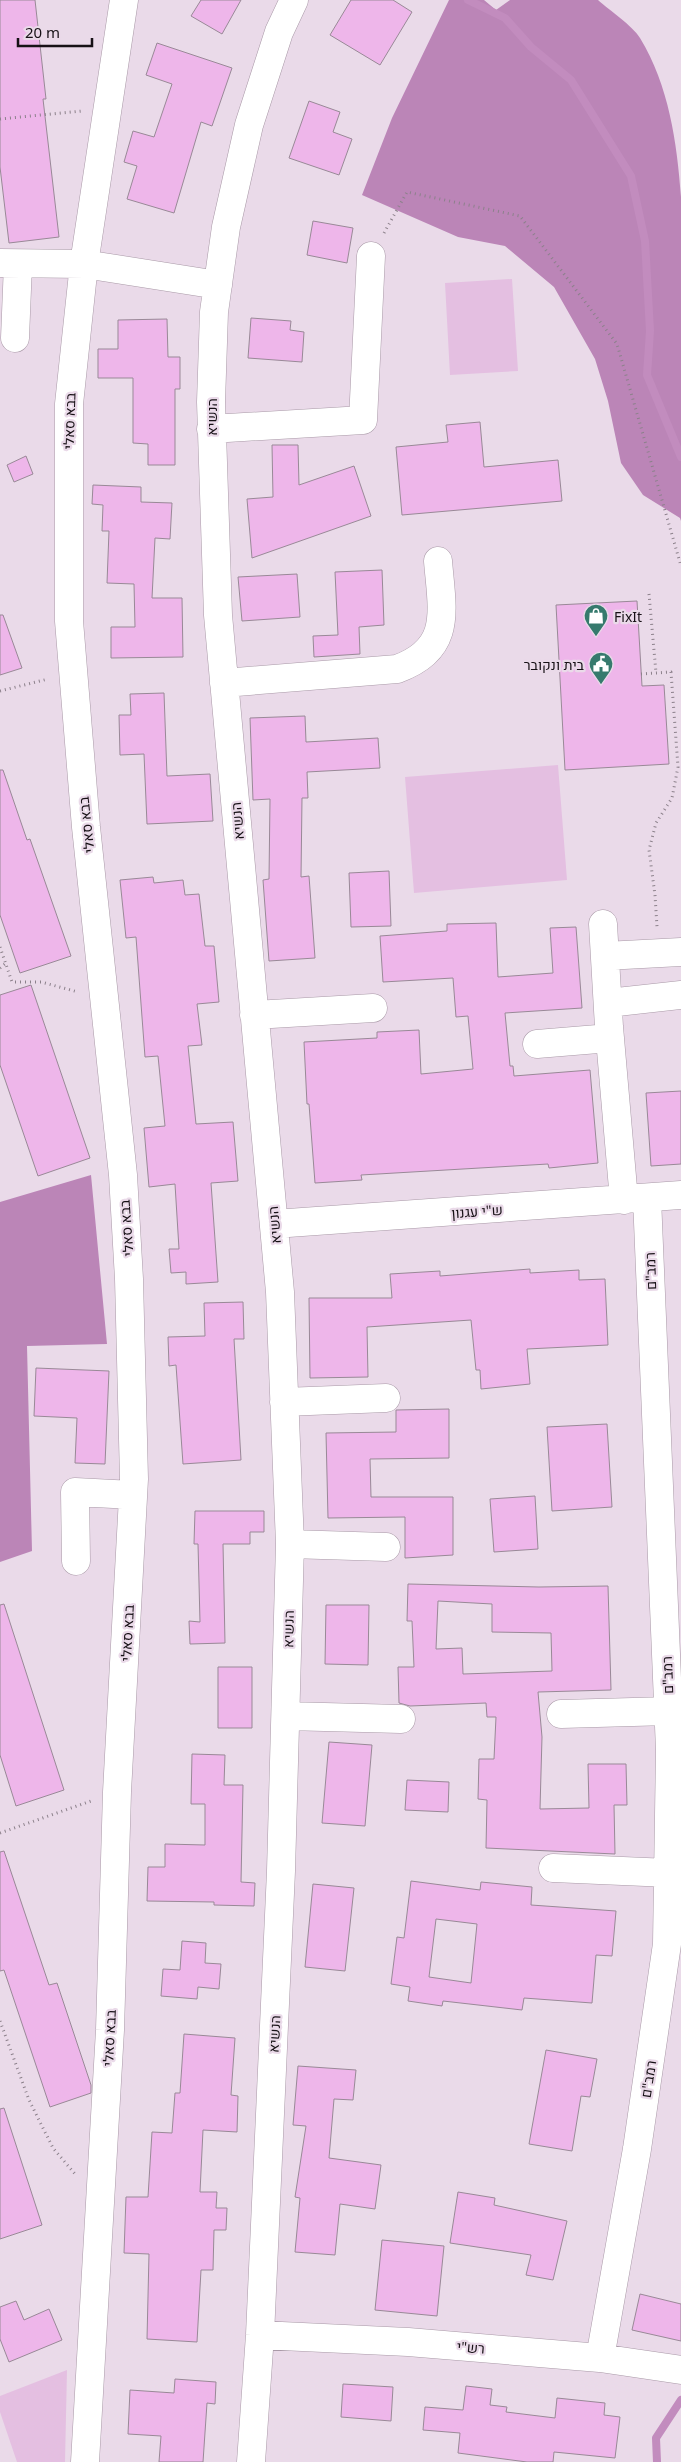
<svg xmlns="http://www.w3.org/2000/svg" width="681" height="2462" viewBox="0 0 681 2462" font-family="'Noto Sans',Heebo,sans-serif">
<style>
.green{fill:#e4bfe1}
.forest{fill:#bb85b7}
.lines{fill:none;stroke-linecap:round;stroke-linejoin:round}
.stream{stroke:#c28cbe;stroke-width:8}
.building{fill:#eeb6ea;stroke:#998997;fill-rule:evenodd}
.minor-casing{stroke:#a999a7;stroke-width:29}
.path{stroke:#8c818b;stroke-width:3;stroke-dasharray:1 4;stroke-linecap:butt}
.minor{stroke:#fff;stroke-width:28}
.labels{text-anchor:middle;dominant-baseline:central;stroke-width:4.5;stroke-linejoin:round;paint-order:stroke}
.street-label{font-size:14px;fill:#171116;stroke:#eadae9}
.poi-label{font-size:14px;fill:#171116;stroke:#eadae9;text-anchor:start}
</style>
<rect width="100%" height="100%" fill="#eadae9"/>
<path class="green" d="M512 279 518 371 450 375 445 283Z
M558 765 567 880 414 893 405 777Z
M67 2370 65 2462H17L0 2412V2396Z"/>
<path class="forest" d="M449 0H484L496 10 510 0H598C609 10 633 26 640 38 669 86 677 142 681 197V521L680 518 643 495 621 463 608 401 595 359 554 287 505 246 458 237 362 195 392 118Z
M91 1175 107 1344 27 1346 32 1551 0 1562V1202Z"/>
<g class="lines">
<path class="stream" d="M468 0 505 18 531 47 571 80 631 176 645 241 650 331 647 375 681 457
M657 2462 656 2438 681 2400"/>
</g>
<path class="building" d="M0 0H35L46 99H43L59 237 9 243 0 167Z
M201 0H241L222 34 191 16Z
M351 0H393L412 12 380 65 330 35Z
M157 43 232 68 212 126 201 122 174 213 127 199 137 166 124 162 133 131 154 137 172 84 146 75Z
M309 101 340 112 333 132 352 139 339 175 289 158Z
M313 221 353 228 347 263 307 255Z
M251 318 291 321 290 330 304 332 302 362 248 358Z
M167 319 168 357H180V389H175V465H148V444L133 443V378H98V349H118V320Z
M480 422 484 467 558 460 562 501 402 515 396 447 448 442 446 425Z
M272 445H298L299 485 354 466 371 516 252 558 247 499 273 497Z
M26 456 33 474 14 482 7 465Z
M93 485 141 487V502L172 503 170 539 155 538 152 598H182L183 657 111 658V627H135L134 584 107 583 109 531H102L103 505 92 504Z
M382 570 384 625 359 627 360 654 314 657 313 636 338 635 335 572Z
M297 574 300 617 242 621 238 577Z
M637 601 642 686 664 685 669 764 565 770 556 605Z
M0 615H3L22 668 0 675Z
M164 693 167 776 210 774 213 821 147 824 144 754 120 755 119 715H131L130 694Z
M305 716 306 742 378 738 380 768 307 772 308 798H302L301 877 309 876 315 958 269 961 263 880 269 879 270 799 253 800 250 718Z
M0 770H3L27 840 30 839 71 956 20 973 0 915Z
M389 871 391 926 351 927 349 873Z
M153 877 154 883 183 880 185 895 199 894 205 946H214L219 1002 197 1004 202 1045 188 1046 196 1124 233 1122 238 1181 211 1183 218 1282 186 1284V1272L171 1273 169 1249H179L175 1184 149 1187 144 1128 165 1126 158 1056 145 1057 136 937 126 938 120 880Z
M496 923 498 977 553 973 550 928 576 927 582 1008 505 1013 510 1066H513L514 1076 590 1070 598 1163 549 1168 548 1164 361 1175 362 1180 315 1183 309 1104H307L304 1042 377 1038V1032L419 1030 421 1074 473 1069 468 1016 456 1017 453 978 383 982 380 936 447 931V924Z
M31 985 90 1158 38 1176 0 1065V995Z
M681 1091V1164L651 1166 646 1093Z
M530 1269V1273L579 1270V1280L605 1279 608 1345 527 1349 530 1384 481 1389 480 1370H476L471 1320 367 1327 368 1377 310 1378 309 1298H392L390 1274 440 1271V1276Z
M243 1302 244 1339H234L241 1460 183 1464 176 1365 169 1366 168 1337 205 1336 204 1303Z
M36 1368 109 1371 105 1464 75 1463 77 1418 34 1416Z
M449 1409V1458L370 1459 371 1497H453V1555L405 1558V1517L328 1518 326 1433 396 1432V1410Z
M607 1424 612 1507 552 1511 547 1427Z
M535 1496 538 1549 494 1552 490 1499Z
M195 1511H264V1532H250V1544H223L225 1643 190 1644 189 1621 200 1622 198 1544H194Z
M408 1584 539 1587 608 1586 611 1690 538 1692 542 1737 540 1809 589 1808 588 1764H626L627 1805H614L615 1854 486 1848 487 1800 478 1799 479 1759H494L496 1717H487L486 1703 410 1706 399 1703 398 1667H414L412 1621H407ZM438 1601 492 1604V1632L551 1633 552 1671 463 1674 462 1648 436 1649Z
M4 1604 64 1790 16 1806 0 1755V1605Z
M326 1605H369L368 1665 325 1664Z
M218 1667H252V1728H218Z
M329 1742 372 1745 365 1826 322 1823Z
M192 1754 225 1755 224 1785H243L241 1882 255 1883 254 1906 214 1905V1902L147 1901 148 1867H165V1844L205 1845V1804H191Z
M407 1780 449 1782 448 1812 405 1810Z
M4 1851 49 1985 57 1983 91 2085V2093L50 2107 4 1970 0 1971V1852Z
M411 1881 480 1890 481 1882 532 1887 531 1905 616 1911 612 1956 596 1955 592 2003 524 1998 522 2010 443 2001 442 2006 408 2001 410 1987 391 1984 397 1937 404 1938ZM436 1919 477 1924 471 1983 429 1977Z
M313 1884 354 1888 345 1971 305 1967Z
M182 1941 206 1943 205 1963 221 1964 219 1989 198 1987 197 1999 161 1996 163 1969 180 1970Z
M184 2034 235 2038 231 2095 238 2096 237 2132 203 2130 200 2192H217L216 2208H227L226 2230H214L213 2270H201L197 2342 147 2339 149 2254 124 2253 126 2197H148L152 2132 172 2133 175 2093H180Z
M546 2050 597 2059 590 2097 581 2096 572 2151 529 2144Z
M298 2066 356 2070 353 2100 334 2099 329 2158 381 2165 375 2209 340 2204 335 2255 295 2252 300 2198 295 2197 306 2126 293 2125Z
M4 2108 42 2225 0 2239V2109Z
M458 2192 495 2198 494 2205 567 2221 553 2280 526 2275 531 2255 450 2243Z
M382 2240 444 2246 437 2316 375 2310Z
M640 2294 681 2304V2341L632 2330Z
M16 2301 24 2320 49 2309 62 2340 9 2362 0 2339V2307Z
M175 2379 216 2382 215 2404 207 2403 203 2462H159L161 2436 128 2434 130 2390 174 2393Z
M343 2384 393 2387 391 2421 341 2417Z
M466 2386 492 2389 490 2405 507 2407 506 2412 555 2418 557 2398 605 2403 604 2415 620 2417 615 2458 554 2452 553 2462H527L458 2453 460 2433 423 2430 425 2407 463 2410Z"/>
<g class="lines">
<defs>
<path id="minor" d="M0 263 84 264 218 285
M15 338 18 264
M211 429 363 420 371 256
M224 683 397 669C453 649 442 610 438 561
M603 924 609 1027 624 1200
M605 956 681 952
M608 1003 681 995
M254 1015 373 1008
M537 1044 610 1038
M274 1224 681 1195
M284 1402 386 1398
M290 1544 386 1547
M76 1561 75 1492 133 1495
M561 1714 669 1711
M286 1716 401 1719
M553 1868 669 1873
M260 2335 408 2342 600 2358 681 2370
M600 2358 637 2149 667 1944 670 1750 647 1198
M85 2462 110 2030 117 1792 134 1479 129 1279 123 1175 86 827 69 621V404L84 264 124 0
M251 2462 260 2335 281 1871 290 1544 280 1292 218 615 211 402 214 312 226 227 249 125 279 32 294 0"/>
</defs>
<use href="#minor" class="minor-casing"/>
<path class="path" d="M0 119 82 111
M384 233 407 192 520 216 617 344 681 566
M649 594 656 673
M641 674 671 672 678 767 672 798 656 823 649 850 655 895 657 927
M0 691 48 679
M0 947 12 982H41L78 992
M0 968 6 963
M0 1833 91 1801
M0 2021 29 2100 53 2148 75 2174"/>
<use href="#minor" class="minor"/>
</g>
<defs>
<symbol id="shop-pin" viewBox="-11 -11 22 30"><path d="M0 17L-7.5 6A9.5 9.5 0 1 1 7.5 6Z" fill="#367a6d" stroke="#eadae9"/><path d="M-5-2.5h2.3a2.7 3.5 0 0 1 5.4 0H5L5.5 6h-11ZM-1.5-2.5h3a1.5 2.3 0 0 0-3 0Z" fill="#fff"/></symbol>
<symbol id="civic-pin" viewBox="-11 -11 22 30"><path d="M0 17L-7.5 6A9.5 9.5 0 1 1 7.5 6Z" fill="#367a6d" stroke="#eadae9"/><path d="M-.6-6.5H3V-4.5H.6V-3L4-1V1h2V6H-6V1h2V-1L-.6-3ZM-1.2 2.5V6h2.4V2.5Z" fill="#fff"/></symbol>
</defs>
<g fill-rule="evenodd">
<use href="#shop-pin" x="582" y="602" width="28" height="38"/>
<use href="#civic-pin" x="587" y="650" width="28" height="38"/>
</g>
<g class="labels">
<g class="street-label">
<text transform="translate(211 417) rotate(-90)">הנשיא</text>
<text transform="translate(69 421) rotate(-88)">בבא סאלי</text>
<text transform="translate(237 821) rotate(-95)">הנשיא</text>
<text transform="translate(86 825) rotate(-96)">בבא סאלי</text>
<text transform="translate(477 1211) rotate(-4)">ש"י עגנון</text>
<text transform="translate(274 1225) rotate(-95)">הנשיא</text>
<text transform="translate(126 1228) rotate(-94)">בבא סאלי</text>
<text transform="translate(650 1271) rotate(-92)">רמב"ם</text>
<text transform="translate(288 1629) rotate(-89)">הנשיא</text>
<text transform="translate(127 1633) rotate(-87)">בבא סאלי</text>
<text transform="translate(667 1675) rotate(-92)">רמב"ם</text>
<text transform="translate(274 2034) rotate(-87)">הנשיא</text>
<text transform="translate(109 2038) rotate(-87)">בבא סאלי</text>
<text transform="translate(648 2079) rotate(-81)">רמב"ם</text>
<text transform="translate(471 2347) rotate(5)">רש"י</text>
</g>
<g class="poi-label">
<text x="614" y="616">FixIt</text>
<text x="584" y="664" text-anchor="end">בית ונקובר</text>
</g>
</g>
<path d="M18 38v8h74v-8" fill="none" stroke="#171116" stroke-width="2.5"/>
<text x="25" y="38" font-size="15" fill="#171116" stroke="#eadae9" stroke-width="4" paint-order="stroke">20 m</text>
</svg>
